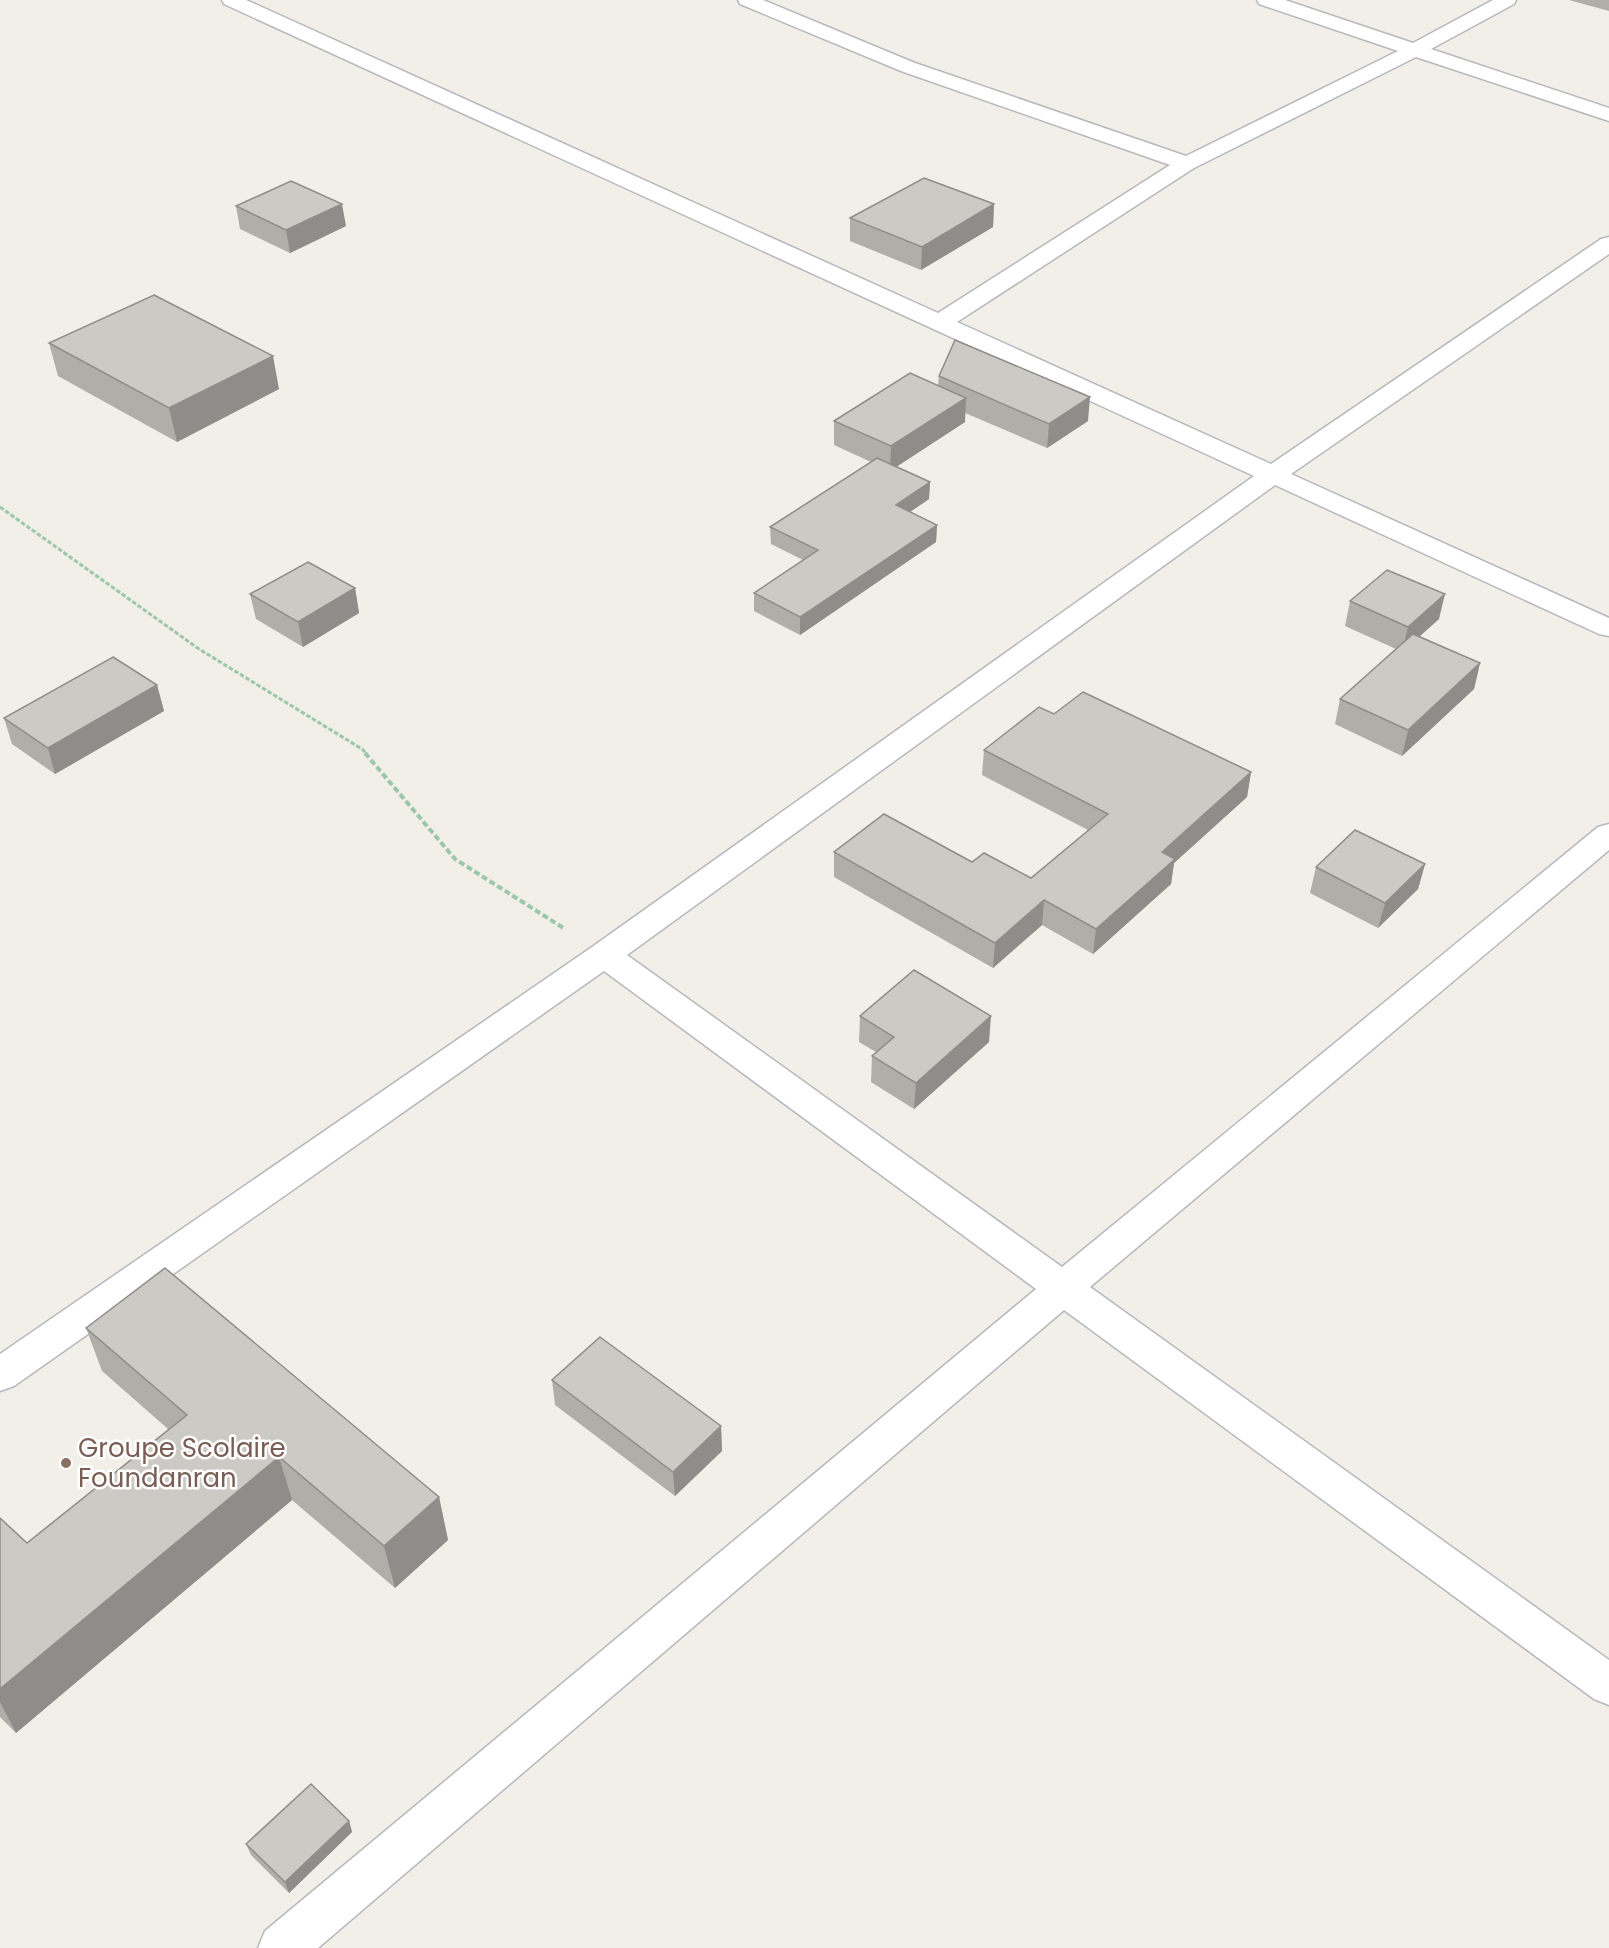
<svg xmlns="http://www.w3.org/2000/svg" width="1609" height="1948" viewBox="0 0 1609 1948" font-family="Poppins,sans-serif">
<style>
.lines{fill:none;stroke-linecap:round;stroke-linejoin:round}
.minor-casing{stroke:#b5b8bc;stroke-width:3}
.path-far1{stroke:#9cc7a9;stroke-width:3;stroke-dasharray:4.5 2;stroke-linecap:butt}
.path{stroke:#9cc7a9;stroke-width:4;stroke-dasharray:6 3;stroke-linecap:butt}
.minor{fill:#fff;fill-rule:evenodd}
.wall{fill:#afaea9}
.shaded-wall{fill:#8f8d8a}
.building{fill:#cccac5;stroke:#8f8d8a;stroke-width:1.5}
.education-dot{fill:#8d6e63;stroke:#fff;stroke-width:2}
.labels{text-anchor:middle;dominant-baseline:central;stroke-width:5;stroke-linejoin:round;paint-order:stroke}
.near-education-label{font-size:26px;fill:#785e54;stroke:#fff;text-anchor:start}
</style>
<rect width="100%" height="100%" fill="#f1efe8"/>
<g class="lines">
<defs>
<path id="minor" d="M222 0H246L938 313 1170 165 901 71 740 4 738 0H763L915 63 1186 156 1398 51 1259 4 1257 0H1285L1413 43 1493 0H1516L1514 4 1431 49 1609 108V121L1416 57 1194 168 957 322 1271 464 1601 239 1609 237V254L1291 474 1609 618V636L1599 634 1275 485 627 955 1062 1267 1598 827 1609 824V850L1090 1287 1609 1660V1705L1594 1699 1064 1310 318 1948H258L265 1931 1036 1289 604 971 14 1386 0 1391V1354L592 947 1254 476 224 4Z"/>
</defs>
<use href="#minor" class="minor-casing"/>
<path class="path-far1" d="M0 507 199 649 362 749 367 754"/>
<path class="path" d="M365 753 455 859 565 929"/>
<use href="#minor" class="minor"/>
</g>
<path class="wall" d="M1569 0H1609V11Z
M994 204 993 227 921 270 850 241V218Z
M236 206 346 226 290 253 240 229Z
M49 343 279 389 177 442 58 376Z
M939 376 1088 421 1047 448 965 413V422L896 467 930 482 929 499 910 512 937 525 936 542 800 635 754 611V593L803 560 771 544 770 527 871 462 834 445V421L938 385Z
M355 588 359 613 303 647 256 619 250 594Z
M1350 601 1439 619 1420 636 1480 663 1474 689 1402 756 1335 724 1340 699 1396 649 1345 626Z
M157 685 164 711 55 774 12 744 4 718Z
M1054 714 1251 772 1247 797 1174 863 1171 884 1093 954 1042 925 993 968 834 877V852L972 862 1031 878 1088 830 982 775 984 750Z
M1425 864 1418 889 1378 928 1310 893 1316 867Z
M860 1016 989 1042 914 1109 871 1082 872 1056 876 1052 859 1042Z
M86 1328 439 1497 448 1540 395 1588 292 1500 16 1733 0 1717V1518L27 1543 168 1429 102 1371Z
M552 1380 721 1426 722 1451 675 1496 555 1405Z
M349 1821 352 1832 289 1893 251 1855 246 1844Z"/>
<path class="shaded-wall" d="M342 204 346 226 290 253 286 230Z
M994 204 993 227 921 270 922 247Z
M273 356 279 389 177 442 169 408Z
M1090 397 1088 421 1047 448 1049 424Z
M966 398 965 422 890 471 891 446Z
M930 482 929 499 895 522 896 505Z
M937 525 936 542 800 635V617Z
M355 588 359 613 303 647 298 622Z
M1445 594 1439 619 1402 652 1408 627Z
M1480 663 1474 689 1402 756 1408 730Z
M157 685 164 711 55 774 48 748Z
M1251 772 1247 797 1174 863 1171 884 1093 954 1096 929 1162 852Z
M1425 864 1418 889 1378 928 1385 903Z
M1044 900 1042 925 993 968 995 943Z
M991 1016 989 1042 914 1109 916 1083Z
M721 1426 722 1451 675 1496 673 1472Z
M279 1457 292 1500 16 1733 0 1702V1689Z
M439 1497 448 1540 395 1588 384 1546Z
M349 1821 352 1832 289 1893 285 1882Z"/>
<path class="building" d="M924 178 994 204 922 247 850 218Z
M291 181 342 204 286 230 236 206Z
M154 295 273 356 169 408 49 343Z
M955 340 1090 397 1049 424 939 376Z
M910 373 966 398 891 446 834 421Z
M877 458 930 482 896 505 937 525 800 617 754 593 818 550 770 527Z
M308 562 355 588 298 622 250 594Z
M1387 570 1445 594 1408 627 1350 601Z
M1413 634 1480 663 1408 730 1340 699Z
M113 657 157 685 48 748 4 718Z
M1083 692 1251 772 1162 852 1175 859 1096 929 1044 900 995 943 834 852 884 814 972 862 984 853 1031 878 1108 814 984 750 1039 707 1054 714Z
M1355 830 1425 864 1385 903 1316 867Z
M914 970 991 1016 916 1083 872 1056 894 1037 860 1016Z
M165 1268 439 1497 384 1546 279 1457 0 1689V1518L27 1543 187 1415 86 1328Z
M600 1337 721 1426 673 1472 552 1380Z
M311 1784 349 1821 285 1882 246 1844Z"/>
<circle class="education-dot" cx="66" cy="1463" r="6"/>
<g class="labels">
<g class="near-education-label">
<text x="78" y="1448">Groupe Scolaire<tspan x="78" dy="30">Foundanran</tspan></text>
</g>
</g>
</svg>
